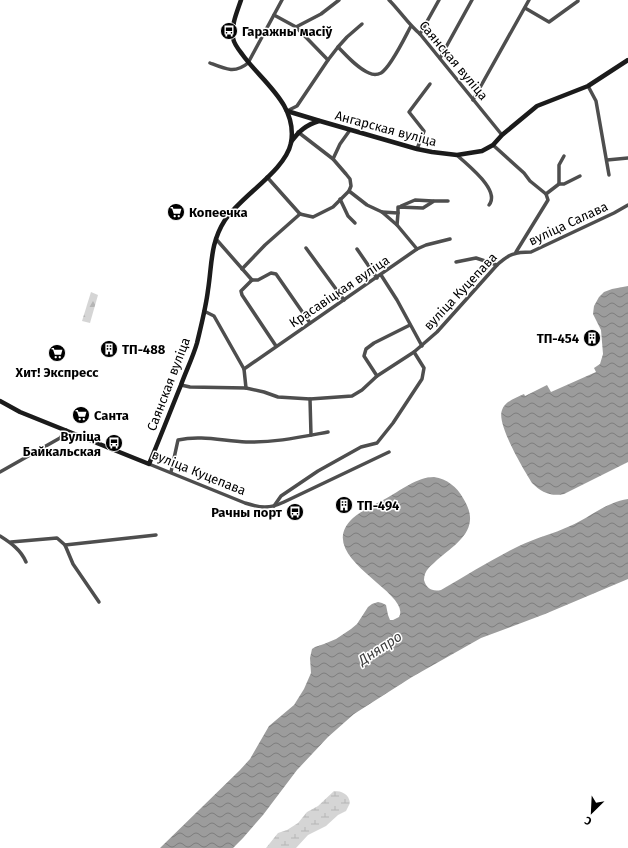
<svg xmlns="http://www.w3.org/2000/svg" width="628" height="848" font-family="'Fira Sans',sans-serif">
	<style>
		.forest { fill: url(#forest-firs) }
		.wetland { fill: url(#wetland-marsh) }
		.water { fill: url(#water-waves) }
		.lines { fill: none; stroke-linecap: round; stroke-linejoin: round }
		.street { stroke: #4e4e4e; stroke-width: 3.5 }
		.secondary { stroke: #1b1b1b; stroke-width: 4.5 }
		.labels { text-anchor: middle; stroke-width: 3; stroke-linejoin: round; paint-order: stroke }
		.poi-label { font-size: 13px; font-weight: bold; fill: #000; stroke: #fff; text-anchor: start }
		.street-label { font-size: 13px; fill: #000; stroke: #fff }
		.water-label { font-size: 14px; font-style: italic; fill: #3d3d3d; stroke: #fff }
	</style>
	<defs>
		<pattern id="forest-firs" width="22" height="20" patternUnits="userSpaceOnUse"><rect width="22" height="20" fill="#d5d5d5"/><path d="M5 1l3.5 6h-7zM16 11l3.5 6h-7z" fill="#b5b5b5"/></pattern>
		<pattern id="wetland-marsh" width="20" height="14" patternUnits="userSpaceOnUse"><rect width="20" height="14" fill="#d5d5d5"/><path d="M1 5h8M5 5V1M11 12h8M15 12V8" fill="none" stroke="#b5b5b5"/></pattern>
		<pattern id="water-waves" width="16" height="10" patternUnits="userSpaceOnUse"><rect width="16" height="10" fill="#9c9c9c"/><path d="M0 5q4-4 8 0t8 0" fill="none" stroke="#7d7d7d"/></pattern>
	</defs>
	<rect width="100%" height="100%" fill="#fff"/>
	<path class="forest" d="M91,292L98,295L90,323L82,321Z"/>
	<path class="wetland" d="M334,791C342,791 349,794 350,803L346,811L338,815L326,826L308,835L296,848H266L278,833L287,830L298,823L307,812L318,806Z"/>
	<g class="water">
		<path d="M628,286V462L564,494C551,497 541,492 532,483C524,470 496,424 502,410C505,401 516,398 524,394L525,396L547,385L551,392L596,372L594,368L600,364L603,354L601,330L593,314L594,306L599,297L604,292L612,289Z"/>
		<path d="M434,477C447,479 457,487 463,498C482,528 459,542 437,560C431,566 424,570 424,580C426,588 432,592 441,590C467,575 492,559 519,546C535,538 553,534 570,526C591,517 604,503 628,499V579L545,614L481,638L412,677L354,714L328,737L297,770L263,815L243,838L233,848H160L240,770L250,759L269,726L294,705L304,689L311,673L310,658L312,649L315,647L324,644L336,639L351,629L357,624L368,607L372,604L378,602L382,603L386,605L388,615L390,620H393L399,617C413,592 311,557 353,518C362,510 374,505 385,499C400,491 417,477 434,477Z"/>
	</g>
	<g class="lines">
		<g class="street">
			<path d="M389,0C400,11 408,24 420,34L502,135"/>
			<path d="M525,8L549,22L578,1"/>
			<path d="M274,15L296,27L328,60"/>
			<path d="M296,27L321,14L339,0"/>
			<path d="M420,34L439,0"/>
			<path d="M338,47C347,56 357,68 369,73C373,75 377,75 381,73C391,67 405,37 411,26"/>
			<path d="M440,58L472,0"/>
			<path d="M210,63C225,69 235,74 248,63L282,0"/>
			<path d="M588,86L596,101L609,175"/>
			<path d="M473,100L529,0"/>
			<path d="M287,111L297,106L328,60L338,47L347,37L362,24"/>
			<path d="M298,132L333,159L346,174L350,179L351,186L349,191L367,205L382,212L397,225L417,249"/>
			<path d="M493,145L524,173L530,181L546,194L548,200L516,252"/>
			<path d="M417,149L424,131L409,112L430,84"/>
			<path d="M457,155C467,165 501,190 489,205"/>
			<path d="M333,159L340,144L350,130"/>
			<path d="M607,160L628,158"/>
			<path d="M267,177L300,214"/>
			<path d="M559,184V165L564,156"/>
			<path d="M546,194L559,184H564L580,176"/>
			<path d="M340,199L348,216L355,223"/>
			<path d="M401,206L415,200L433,201"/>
			<path d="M382,212L398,213L397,225"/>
			<path d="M398,213V207L423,208L434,201H448"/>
			<path d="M300,214L313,217L333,207L349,191"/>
			<path d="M216,239L252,280"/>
			<path d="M306,248L344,300"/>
			<path d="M357,249L377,278"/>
			<path d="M456,262L476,258L497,265"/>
			<path d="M242,269L265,245L300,214"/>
			<path d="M381,275L397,300L422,346"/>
			<path d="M252,280H258L271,273L276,274L310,323"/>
			<path d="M252,280L241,291L242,295L276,346"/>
			<path d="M204,311L214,316L244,369L246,388"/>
			<path d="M244,369L417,249L426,245L450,239"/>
			<path d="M377,376L364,356L366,349L374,343L410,325"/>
			<path d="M181,385L190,387L246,388L264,392L278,397L310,399L352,396L362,390L377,376L414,352L437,332L497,265C509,254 515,252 531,252L614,213L628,205"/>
			<path d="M310,399L311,435"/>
			<path d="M149,464L245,503C261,508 269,509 284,502L389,452"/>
			<path d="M0,472L60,438L66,430"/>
			<path d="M171,472L178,440C201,435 223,441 246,442C273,443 301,437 328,432"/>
			<path d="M274,506L281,496L318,471L361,447L377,443L393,423L422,379L424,368L414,352"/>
			<path d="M0,536C11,543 21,550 26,562"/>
			<path d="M11,542L57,538L65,545L73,564L99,602"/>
			<path d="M65,545L156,535"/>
		</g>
		<g class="secondary">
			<path d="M287,111L320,121L417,149L432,152L457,155L482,151L493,145L502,135L537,106L588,86L628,60"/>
			<path d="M291,142C299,131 306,125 319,121"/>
			<path d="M0,401L20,412L149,464C160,438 170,412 181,385C186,371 193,357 197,343C201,326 206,307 208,290C212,265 210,243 225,220C242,195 285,171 291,143C298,104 261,81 242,54C238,49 234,44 233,38C231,25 237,12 241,0"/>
		</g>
	</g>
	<defs>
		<g id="bus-disc" transform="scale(0.9)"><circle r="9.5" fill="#000" stroke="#fff"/><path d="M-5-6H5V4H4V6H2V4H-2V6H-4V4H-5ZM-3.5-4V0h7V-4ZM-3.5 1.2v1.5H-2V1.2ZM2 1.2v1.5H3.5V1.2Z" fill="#fff"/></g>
		<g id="supermarket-disc" transform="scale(0.9)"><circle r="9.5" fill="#000" stroke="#fff"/><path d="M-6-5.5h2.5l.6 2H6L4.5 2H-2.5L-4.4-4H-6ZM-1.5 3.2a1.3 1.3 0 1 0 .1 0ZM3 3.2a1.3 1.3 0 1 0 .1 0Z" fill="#fff"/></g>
		<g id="building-disc" transform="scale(0.9)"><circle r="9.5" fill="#000" stroke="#fff"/><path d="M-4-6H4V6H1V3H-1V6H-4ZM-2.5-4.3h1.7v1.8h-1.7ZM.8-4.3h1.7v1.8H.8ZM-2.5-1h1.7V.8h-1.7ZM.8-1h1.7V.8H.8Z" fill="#fff"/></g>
	</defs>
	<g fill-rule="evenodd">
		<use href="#bus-disc" x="229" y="31"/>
		<use href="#supermarket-disc" x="176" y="212"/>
		<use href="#building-disc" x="592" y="338"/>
		<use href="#building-disc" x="109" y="349"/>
		<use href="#supermarket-disc" x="57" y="353"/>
		<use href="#supermarket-disc" x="81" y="415"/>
		<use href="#bus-disc" x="114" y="443"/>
		<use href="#building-disc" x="344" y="505"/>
		<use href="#bus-disc" x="295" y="512"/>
	</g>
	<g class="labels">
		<g class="poi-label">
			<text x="242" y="36">Гаражны масіў</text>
			<text x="189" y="217">Копеечка</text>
			<text x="579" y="343" text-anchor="end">ТП-454</text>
			<text x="122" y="354">ТП-488</text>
			<text x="57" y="377" text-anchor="middle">Хит! Экспресс</text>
			<text x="94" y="420">Санта</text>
			<text x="101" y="441" text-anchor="end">Вуліца<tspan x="101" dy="15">Байкальская</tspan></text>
			<text x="357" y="510">ТП-494</text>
			<text x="282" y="517" text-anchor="end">Рачны порт</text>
		</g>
		<g class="street-label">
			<text transform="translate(454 60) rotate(50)" y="5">Саянская вуліца</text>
			<text transform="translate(386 128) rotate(15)" y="5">Ангарская вуліца</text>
			<text transform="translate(568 223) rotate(-25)" y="5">вуліца Салава</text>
			<text transform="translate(339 291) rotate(-34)" y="5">Красавіцкая вуліца</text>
			<text transform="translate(460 291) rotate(-47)" y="5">вуліца Куцепава</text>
			<text transform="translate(168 384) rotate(-69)" y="5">Саянская вуліца</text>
			<text transform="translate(199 472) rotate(22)" y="5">вуліца Куцепава</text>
		</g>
		<g class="water-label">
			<text transform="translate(380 648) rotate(-33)" y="5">Дняпро</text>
		</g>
	</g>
	<g transform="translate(592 812) rotate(204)" stroke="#ffffff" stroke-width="3" paint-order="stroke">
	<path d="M0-3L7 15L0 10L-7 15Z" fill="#000000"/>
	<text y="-6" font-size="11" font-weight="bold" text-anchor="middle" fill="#000000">С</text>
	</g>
</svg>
